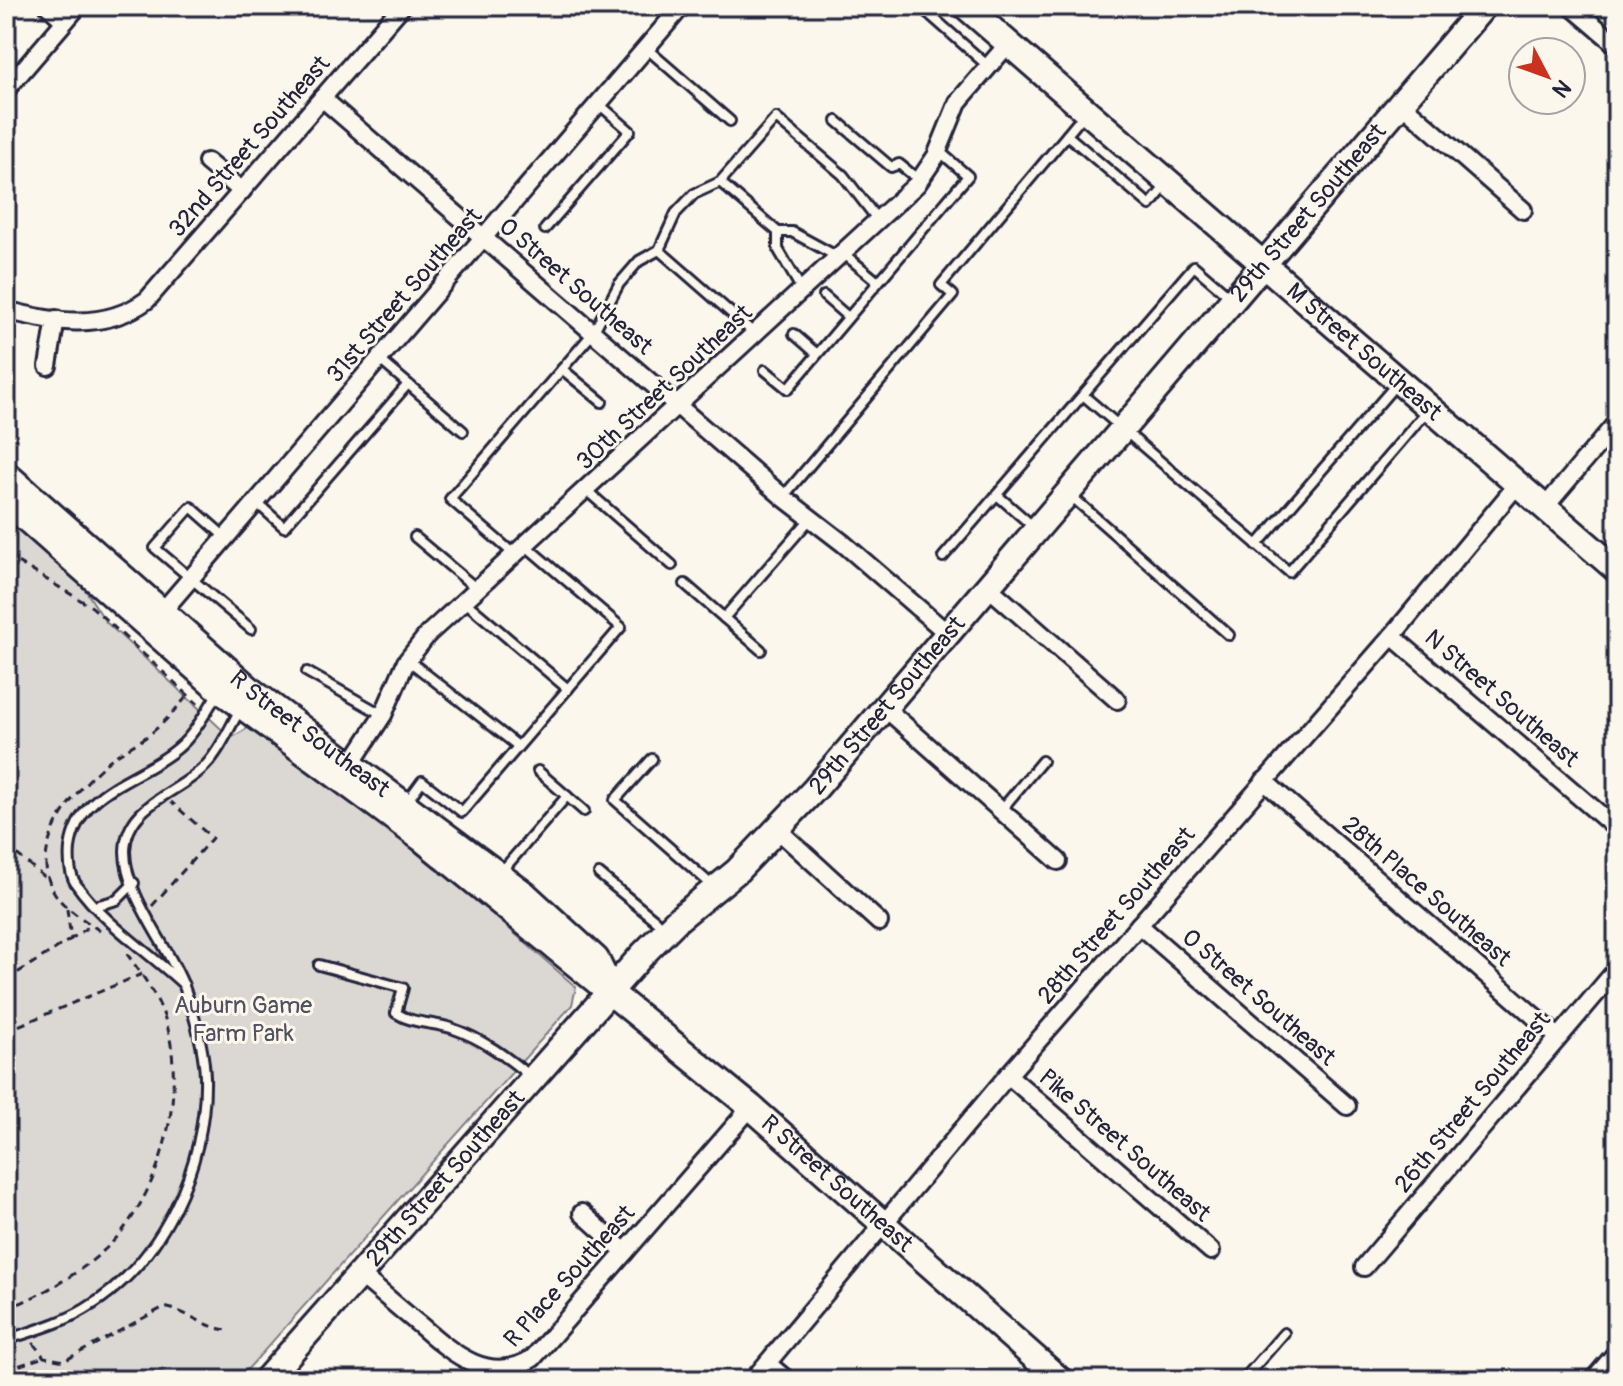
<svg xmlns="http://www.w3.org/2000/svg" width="1623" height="1386" font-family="Pangolin,sans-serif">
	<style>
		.green { fill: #dbd8d3; stroke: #7e7d87; stroke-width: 2 }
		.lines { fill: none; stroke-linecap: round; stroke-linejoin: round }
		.lane-casing { stroke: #22223b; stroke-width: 14 }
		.street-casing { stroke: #22223b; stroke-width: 22 }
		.secondary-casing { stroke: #22223b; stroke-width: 30 }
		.path { stroke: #22223b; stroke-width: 3; stroke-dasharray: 8 6; stroke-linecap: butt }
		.lane { stroke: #fbf7ec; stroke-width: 8 }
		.street { stroke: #fbf7ec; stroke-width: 16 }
		.secondary { stroke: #fbf7ec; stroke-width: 24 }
		.labels { text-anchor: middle; stroke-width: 6; stroke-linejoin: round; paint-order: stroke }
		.street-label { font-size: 24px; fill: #22223b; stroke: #fbf7ec }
		.park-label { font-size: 24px; fill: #505061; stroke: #fbf7ec }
	</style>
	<rect width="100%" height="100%" fill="#fbf7ec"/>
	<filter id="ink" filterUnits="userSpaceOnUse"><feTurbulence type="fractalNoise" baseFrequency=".0125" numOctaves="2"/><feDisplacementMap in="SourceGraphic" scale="16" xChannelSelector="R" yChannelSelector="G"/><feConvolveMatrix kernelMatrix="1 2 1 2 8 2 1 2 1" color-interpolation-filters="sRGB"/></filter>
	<g filter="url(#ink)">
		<path class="green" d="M6,517L82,585L106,622L231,738L248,728L435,864L576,987L572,1005L238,1380H179L160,1371L110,1380H6Z"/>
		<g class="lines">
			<g class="lane-casing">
				<g id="lane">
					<path d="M920,6L988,66"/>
					<path d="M646,48L730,121"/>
					<path d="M1086,112L1067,135L1150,205L1168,183"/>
					<path d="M837,121L891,167L899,164L919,180"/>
					<path d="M720,182L778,232"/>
					<path d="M545,229L630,131L599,104"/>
					<path d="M659,250L755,334"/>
					<path d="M843,253L878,282"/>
					<path d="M802,290L778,249V232H792L838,257"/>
					<path d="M824,296L848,317"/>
					<path d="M794,334L817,354"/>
					<path d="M380,360L463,431"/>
					<path d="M562,369L602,402"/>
					<path d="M765,370L788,389L968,176L938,150"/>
					<path d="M1083,395L1289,572L1427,411"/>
					<path d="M586,490L672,565"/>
					<path d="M997,495L1036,529"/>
					<path d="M1070,495L1229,635"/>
					<path d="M783,497L953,295L941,285L1067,135"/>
					<path d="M257,503L284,527L408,384"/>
					<path d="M225,537L191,507L155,548L251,629"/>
					<path d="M415,537L477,589"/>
					<path d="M1257,545L1398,382"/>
					<path d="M515,555L450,499L593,333L619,284L639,261L659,250L676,213L694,194L720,182L776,118L843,175L877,219"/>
					<path d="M943,557L1194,266L1230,297"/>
					<path d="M685,584L761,650"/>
					<path d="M464,601L568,689"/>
					<path d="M724,618L811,518"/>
					<path d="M408,660L518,746"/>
					<path d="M307,672L383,715"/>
					<path d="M652,759L615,800L714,887"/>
					<path d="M538,771L584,811"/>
					<path d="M406,803L422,781L462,812L621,627L526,546"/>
					<path d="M1001,810L1042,761"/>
					<path d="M502,871L567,796"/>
					<path d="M599,874L666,929"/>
					<path d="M95,906L117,900L134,883"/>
					<path d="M319,965L403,988L396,1013C413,1024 432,1022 451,1028C483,1039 507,1057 532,1078"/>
					<path d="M184,985C149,952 104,924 76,884C69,874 69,860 70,848C78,788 140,781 178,748C195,734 206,711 218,693"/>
					<path d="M6,1340C32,1331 60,1324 85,1309C162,1264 207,1165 205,1077C204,1048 195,1017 185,989C170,947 125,897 125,851C126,803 179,794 205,766C220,751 229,728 240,710"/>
					<path d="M1243,1380L1284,1333"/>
				</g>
			</g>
			<g class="street-casing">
				<g id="street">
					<path d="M48,6L65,21"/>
					<path d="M1571,6L1617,45"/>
					<path d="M6,90L78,6"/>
					<path d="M322,98L783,497L844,544L947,633"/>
					<path d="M1402,104L1523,210"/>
					<path d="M207,162L242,191"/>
					<path d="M6,310C53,323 105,331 147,300L402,6"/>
					<path d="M48,366L56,319"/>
					<path d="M1545,507L1617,422"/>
					<path d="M988,587L1117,700"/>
					<path d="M161,613L682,6"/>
					<path d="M1392,636L1617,829"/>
					<path d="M884,707L1058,861"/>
					<path d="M351,764L383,715L406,662L428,634L917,184L936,156L958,102L1008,44"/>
					<path d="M1264,781L1558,1037"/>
					<path d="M778,830L879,922"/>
					<path d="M1139,925L1347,1106"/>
					<path d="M1008,1075L1211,1251"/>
					<path d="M582,1213L625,1252"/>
					<path d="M1364,1267L1617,969"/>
					<path d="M359,1274C380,1291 400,1309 421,1326C453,1354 491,1386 533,1358L751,1107"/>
					<path d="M768,1364L787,1380"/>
					<path d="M753,1380L1008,1075L1392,636L1517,485"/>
					<path d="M1593,1380L1617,1352"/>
				</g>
			</g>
			<g class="secondary-casing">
				<g id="secondary">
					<path id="s1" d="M965,6L1617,570"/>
					<path id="s2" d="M6,474L253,692L526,895L596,959L611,990"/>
					<path id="s3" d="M6,501L220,690L422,839L751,1107L1060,1380"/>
					<path id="s4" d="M266,1380L644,953L677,920L737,871L815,789L1484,6"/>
				</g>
			</g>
			<g class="path">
				<path d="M6,555L92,607L198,704"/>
				<path d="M6,845L51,883"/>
				<path d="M152,906L212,838L171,802"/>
				<path d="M67,909L71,939L91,925"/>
				<path d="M100,931C85,920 64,909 54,892C26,845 77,788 110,760C124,749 142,742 156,729C168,719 179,705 190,693"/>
				<path d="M6,980L71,939"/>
				<path d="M6,1031L142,974"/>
				<path d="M6,1286L14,1304"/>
				<path d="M6,1309C46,1293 89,1269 118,1236C163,1183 184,1097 168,1029C161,1001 144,977 127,954"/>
				<path d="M33,1343L44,1357L64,1361L164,1307C187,1311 203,1327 227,1330"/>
				<path d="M6,1370L44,1357"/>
			</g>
			<use href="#lane" class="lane"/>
			<use href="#street" class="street"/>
			<use href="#secondary" class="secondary"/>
		</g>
	</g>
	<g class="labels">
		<g class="street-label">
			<text transform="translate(249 146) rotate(-49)" y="8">32nd Street Southeast</text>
			<text dy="8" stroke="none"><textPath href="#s4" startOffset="1566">29th Street Southeast</textPath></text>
			<text transform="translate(576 286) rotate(41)" y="8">O Street Southeast</text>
			<text transform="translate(404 295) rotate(-49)" y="8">31st Street Southeast</text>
			<text dy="8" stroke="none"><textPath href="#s1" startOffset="528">M Street Southeast</textPath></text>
			<text transform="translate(664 387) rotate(-43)" y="8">30th Street Southeast</text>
			<text transform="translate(1502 698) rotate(41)" y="8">N Street Southeast</text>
			<text dy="8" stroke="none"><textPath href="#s4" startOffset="918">29th Street Southeast</textPath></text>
			<text dy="8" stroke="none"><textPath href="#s2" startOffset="400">R Street Southeast</textPath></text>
			<text transform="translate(1427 891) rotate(41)" y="8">28th Place Southeast</text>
			<text transform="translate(1116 915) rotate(-49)" y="8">28th Street Southeast</text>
			<text transform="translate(1259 997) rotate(41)" y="8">O Street Southeast</text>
			<text transform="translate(1472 1102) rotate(-50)" y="8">26th Street Southeast</text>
			<text transform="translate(1125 1145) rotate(41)" y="8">Pike Street Southeast</text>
			<text dy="8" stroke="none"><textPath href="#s4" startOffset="270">29th Street Southeast</textPath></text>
			<text dy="8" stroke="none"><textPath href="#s3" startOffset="1076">R Street Southeast</textPath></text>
			<text transform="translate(569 1276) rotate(-48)" y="8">R Place Southeast</text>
		</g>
		<g class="park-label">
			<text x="243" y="1013">Auburn Game<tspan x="243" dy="28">Farm Park</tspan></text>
		</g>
	</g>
	<rect width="1623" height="1386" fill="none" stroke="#fbf7ec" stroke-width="32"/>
	<rect x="16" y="16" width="1591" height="1354" fill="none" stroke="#22223b" stroke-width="3" filter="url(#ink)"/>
	<g transform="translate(1547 76) rotate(131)"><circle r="38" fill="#fbf7ec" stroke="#a4a2a5" stroke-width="2"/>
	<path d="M0-6L14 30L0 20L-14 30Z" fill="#c8321e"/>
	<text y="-12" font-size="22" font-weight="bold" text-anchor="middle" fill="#22223b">N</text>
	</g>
</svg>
